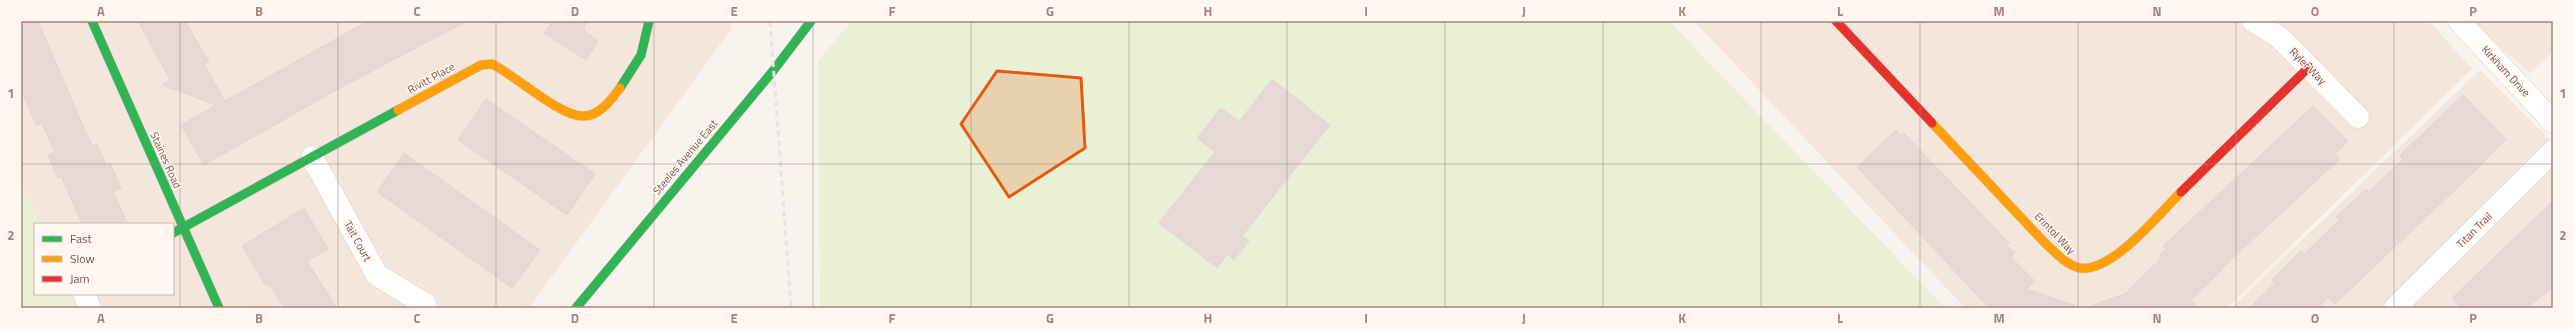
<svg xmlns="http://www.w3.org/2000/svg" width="2574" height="329" font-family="'Titillium Web',sans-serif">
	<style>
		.residential { fill: #f4e6db }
		.green { fill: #e9f0d6 }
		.building { fill: #e6d9d4; stroke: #e3d5cf }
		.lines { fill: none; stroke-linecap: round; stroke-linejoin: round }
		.street-casing { stroke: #d8ceca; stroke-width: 23 }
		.fast-casing { stroke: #dacfca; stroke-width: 10 }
		.slow-casing { stroke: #dacfca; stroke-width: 10 }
		.jam-casing { stroke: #dacfca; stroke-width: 10 }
		.street { stroke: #fefdfc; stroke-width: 22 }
		.fast { stroke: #30b455; stroke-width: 9 }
		.slow { stroke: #ff9f0a; stroke-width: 9 }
		.jam { stroke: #e5322d; stroke-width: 9 }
		.rail { stroke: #e5e3e6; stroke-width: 3; stroke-dasharray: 6 4; stroke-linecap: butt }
		.marked { fill: #e8590c; fill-opacity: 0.2; stroke: #e8590c; stroke-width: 3; stroke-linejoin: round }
		.grid { fill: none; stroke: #a4857c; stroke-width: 1; stroke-opacity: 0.55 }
		.labels { text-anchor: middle; stroke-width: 3; stroke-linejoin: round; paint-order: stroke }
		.street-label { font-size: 11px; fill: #7c5349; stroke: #fff7f0 }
		.neatline { fill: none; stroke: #a4857c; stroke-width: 1.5 }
		.grid-label { font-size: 13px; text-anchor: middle; font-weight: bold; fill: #a4857c }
	</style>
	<rect width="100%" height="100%" fill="#f9f3ed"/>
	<g class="residential">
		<path d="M21,21H731L732,28L529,308H76L69,294H173V224H39L21,185Z"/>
		<path d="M1694,21H2429L2472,69L2227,308H1965Z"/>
		<path d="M2470,21H2553V51L2530,73Z"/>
		<path d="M2480,70L2553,143V308H2231Z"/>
	</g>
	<g class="green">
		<path d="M852,21H1669L1945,308H820L818,60Z"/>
		<path d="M21,185L39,224H35V294H69L76,308H21Z"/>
	</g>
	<g class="building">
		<path d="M21,21H38L88,137L92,145L97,144L106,165L110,163L121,188L113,192L126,220L118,224H82L61,176L58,178L48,155L55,152L42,123L37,126L21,91Z"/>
		<path d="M138,21H185L209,62L204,64L225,101L368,21H467L338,89L204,165L181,125L216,105L162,85L170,80Z"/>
		<path d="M553,21H587L583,30L598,41L586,60L544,33Z"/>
		<path d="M1272,79L1330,125L1242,236L1249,241L1234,260L1228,254L1217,268L1159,223L1215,152L1197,138L1221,108L1239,122Z"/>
		<path d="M2463,95L2506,139L2477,169L2335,304L2328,298L2318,308H2249L2275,283L2272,280L2301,251L2304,254L2339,220L2336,217L2366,189L2369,192L2403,159L2400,155Z"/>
		<path d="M486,99L595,174L567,215L458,140Z"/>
		<path d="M2313,106L2348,141L2335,154L2340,159L2222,268L2223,269L2191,300L2199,308H2093L2092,305L2125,294L2161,258L2159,256L2166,249L2163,246Z"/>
		<path d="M1896,130L1901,136L1904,133L2009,243L2007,245L2015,253L2011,257L2035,281L2027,289L2074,305V308H1989L1857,167Z"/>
		<path d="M404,153L540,250L512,288L377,192Z"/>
		<path d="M2553,201V287L2527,308H2461L2452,298Z"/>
		<path d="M304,208L328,249L307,261L337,308H285L269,284L266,286L242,246Z"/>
	</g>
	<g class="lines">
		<g class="street-casing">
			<g id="street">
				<path d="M2253,21L2279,37L2358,117"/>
				<path d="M2459,21L2553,122"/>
				<path d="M312,157L377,275L425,304"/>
				<path d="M84,294L90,308"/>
				<path d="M2395,308L2553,151"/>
			</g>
		</g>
		<g class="fast-casing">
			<g id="fast">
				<path d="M92,21L219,308"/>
				<path d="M620,88L641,55L649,21"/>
				<path d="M173,233L398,110"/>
				<path d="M576,308L773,71L811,21"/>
			</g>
		</g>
		<g class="slow-casing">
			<g id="slow">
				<path d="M398,110L481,65L492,64C516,76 558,115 582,116C599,117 611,100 620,88"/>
				<path d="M1932,123L2045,243C2055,252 2066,265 2080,268C2112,273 2160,213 2181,192"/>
			</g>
		</g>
		<g class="jam-casing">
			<g id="jam">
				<path d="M1836,21L1932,123"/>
				<path d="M2181,192L2309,67"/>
			</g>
		</g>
		<use href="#street" class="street"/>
		<use href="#fast" class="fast"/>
		<use href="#slow" class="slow"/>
		<use href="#jam" class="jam"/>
		<path class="rail" d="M770,21L791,308"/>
	</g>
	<path class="marked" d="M997,71L1081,78L1085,148L1009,197L961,124Z"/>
	<path class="grid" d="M180,21V308M338,21V308M496,21V308M654,21V308M813,21V308M971,21V308M1129,21V308M1287,21V308M1445,21V308M1603,21V308M1761,21V308M1920,21V308M2078,21V308M2236,21V308M2394,21V308M21,164H2553"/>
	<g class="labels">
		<g class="street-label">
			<text transform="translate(2308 66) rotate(45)" y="4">Ryler Way</text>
			<text transform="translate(2506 71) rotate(47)" y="4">Kirkham Drive</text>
			<text transform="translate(431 78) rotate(-29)" y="4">Rivitt Place</text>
			<text transform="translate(685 157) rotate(-50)" y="4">Steeles Avenue East</text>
			<text transform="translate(166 160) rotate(66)" y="4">Staines Road</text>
			<text transform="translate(2474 230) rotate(-45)" y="4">Titan Trail</text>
			<text transform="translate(2055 233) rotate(46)" y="4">Erintol Way</text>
			<text transform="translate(358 241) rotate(61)" y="4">Tait Court</text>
		</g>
	</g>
	<rect width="2574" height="329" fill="none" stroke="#fff7f0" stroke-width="44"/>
	<rect x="34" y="223" width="140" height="72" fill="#fff7f0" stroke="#cbb5ad"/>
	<rect x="42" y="236" width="20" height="6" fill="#30b455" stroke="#cbb5ad"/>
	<text x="70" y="243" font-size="12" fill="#7c5349">Fast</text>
	<rect x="42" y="256" width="20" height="6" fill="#ff9f0a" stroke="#cbb5ad"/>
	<text x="70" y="263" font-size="12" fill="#7c5349">Slow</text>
	<rect x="42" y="276" width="20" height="6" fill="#e5322d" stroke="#cbb5ad"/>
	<text x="70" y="283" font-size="12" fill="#7c5349">Jam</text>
	<rect x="22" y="22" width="2530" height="285" class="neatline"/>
	<g class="grid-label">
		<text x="101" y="16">A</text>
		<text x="259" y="16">B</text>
		<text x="417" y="16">C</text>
		<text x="575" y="16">D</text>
		<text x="734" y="16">E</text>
		<text x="892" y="16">F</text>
		<text x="1050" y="16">G</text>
		<text x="1208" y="16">H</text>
		<text x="1366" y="16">I</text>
		<text x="1524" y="16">J</text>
		<text x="1682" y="16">K</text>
		<text x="1840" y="16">L</text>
		<text x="1999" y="16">M</text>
		<text x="2157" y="16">N</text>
		<text x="2315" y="16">O</text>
		<text x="2473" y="16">P</text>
		<text x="11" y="98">1</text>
		<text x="2563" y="98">1</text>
		<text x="11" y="240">2</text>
		<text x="2563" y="240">2</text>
		<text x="101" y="323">A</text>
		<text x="259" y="323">B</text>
		<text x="417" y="323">C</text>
		<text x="575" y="323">D</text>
		<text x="734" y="323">E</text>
		<text x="892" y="323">F</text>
		<text x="1050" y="323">G</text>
		<text x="1208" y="323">H</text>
		<text x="1366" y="323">I</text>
		<text x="1524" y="323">J</text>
		<text x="1682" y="323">K</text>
		<text x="1840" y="323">L</text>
		<text x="1999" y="323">M</text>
		<text x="2157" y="323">N</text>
		<text x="2315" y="323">O</text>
		<text x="2473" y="323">P</text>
	</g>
</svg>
